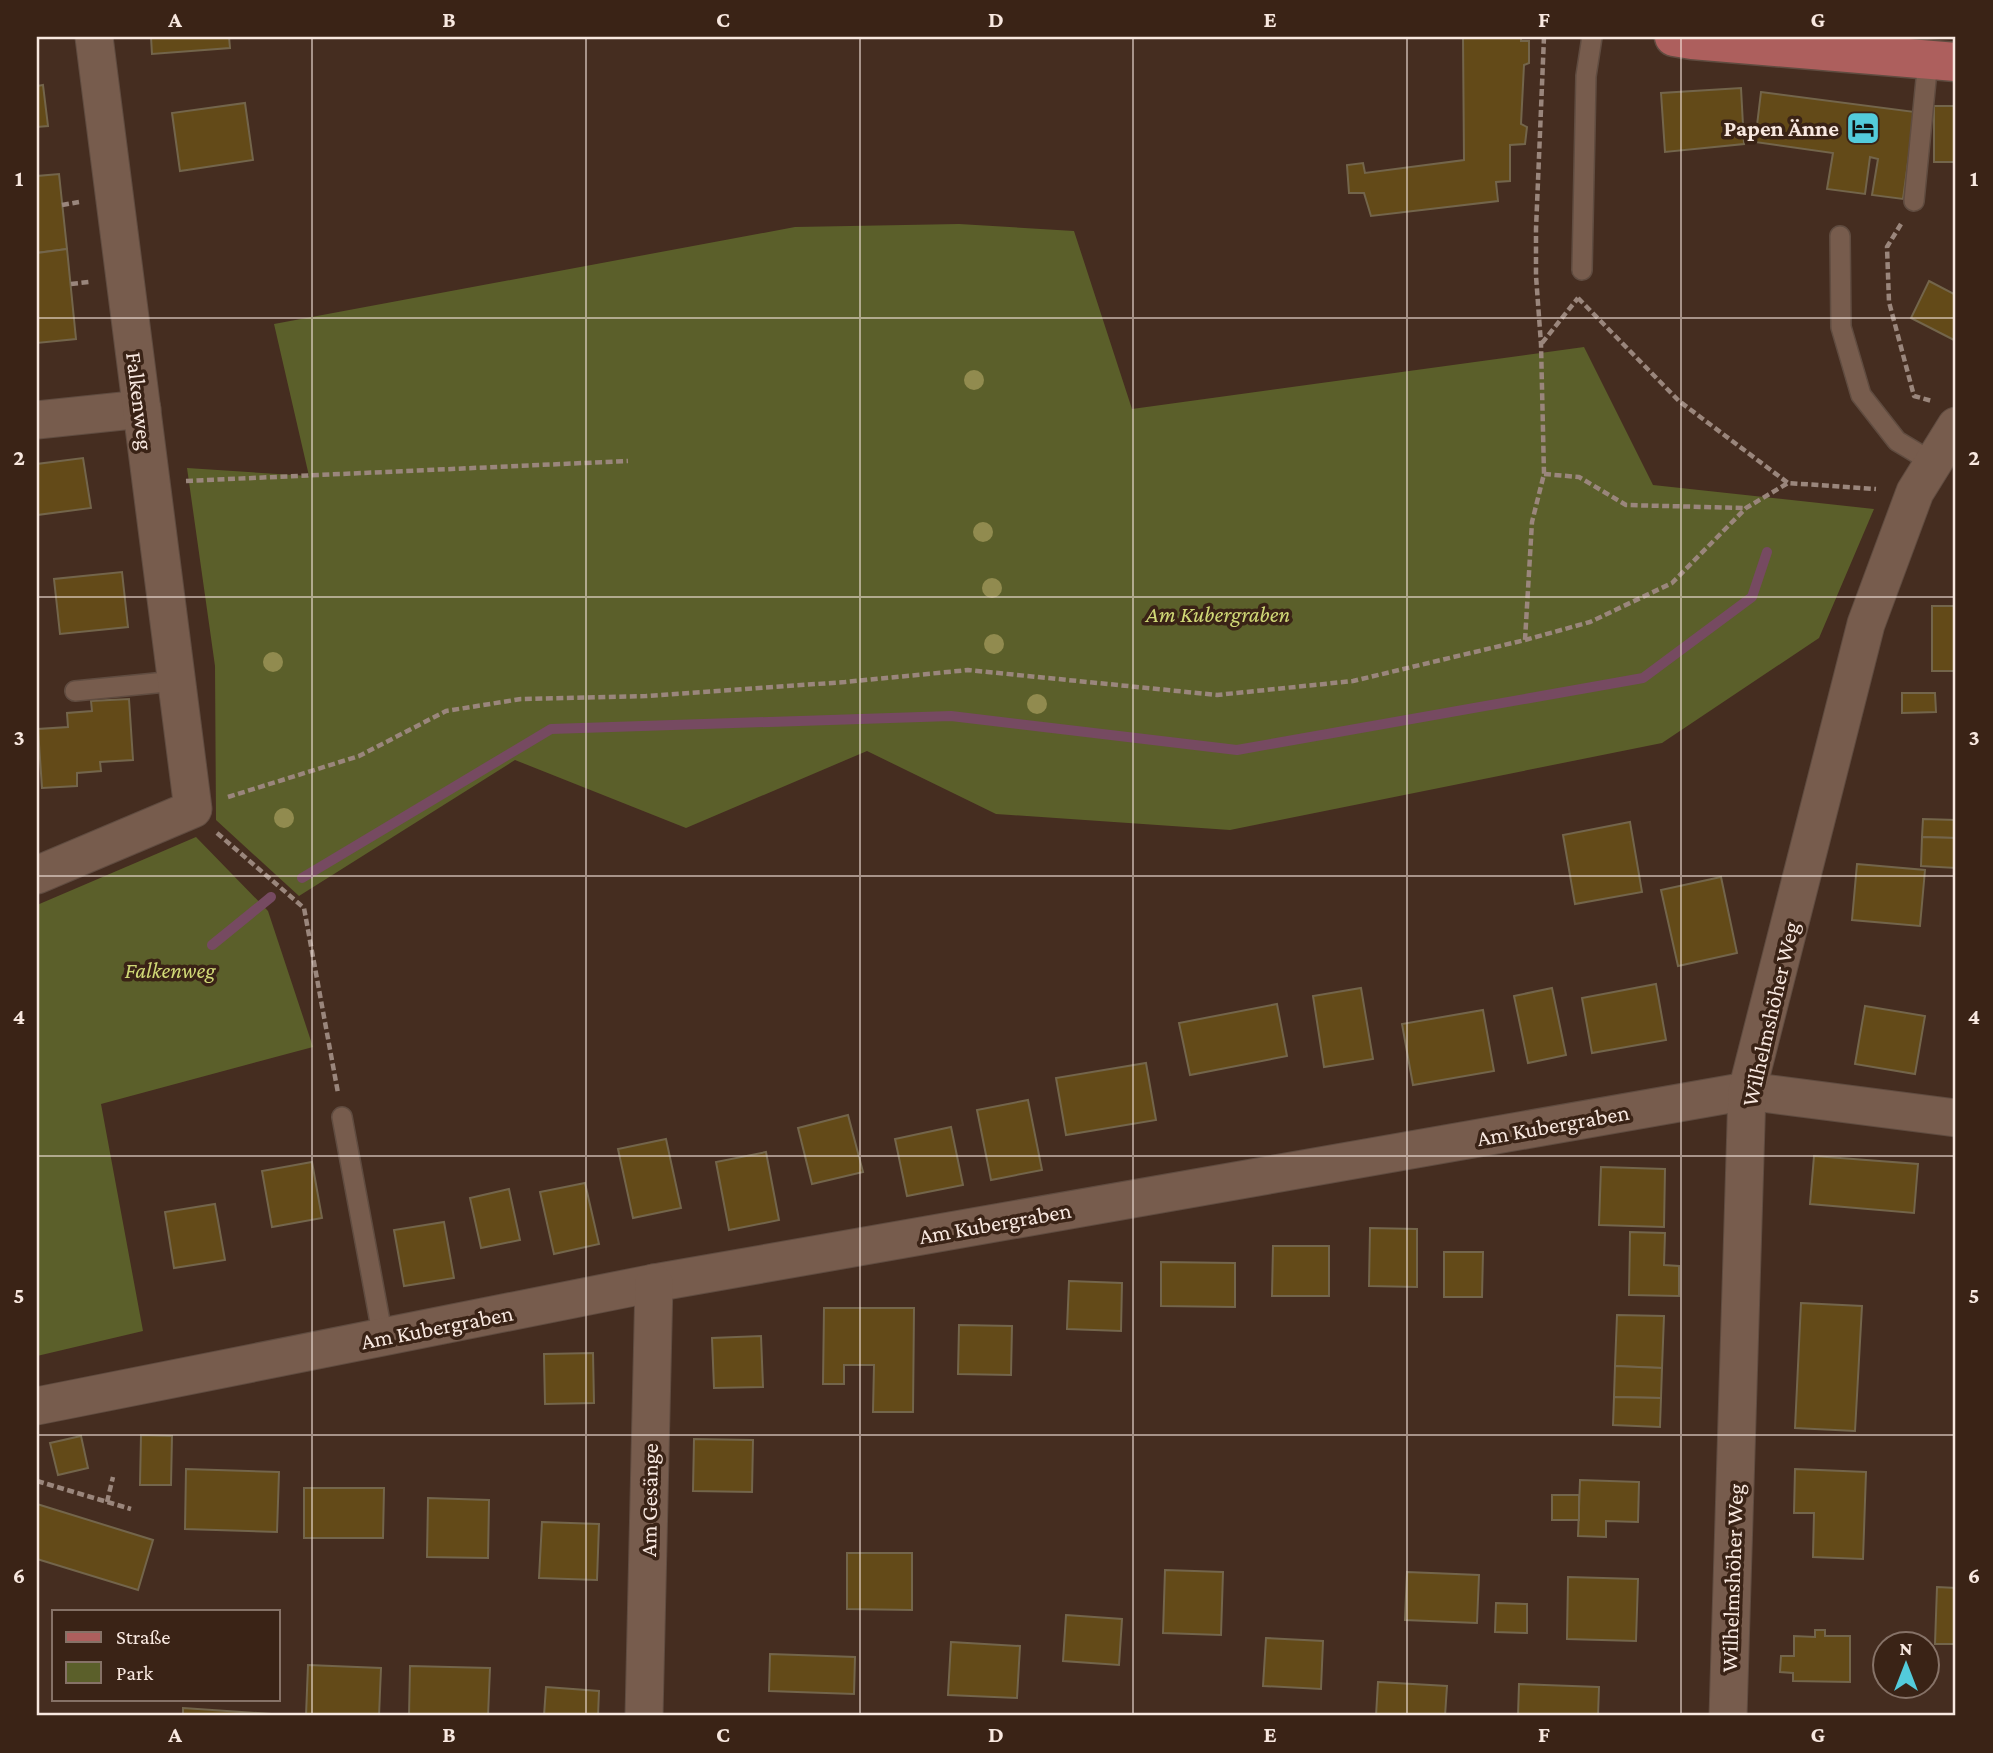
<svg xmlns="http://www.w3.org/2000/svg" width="1993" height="1753" font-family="'Crimson Pro',serif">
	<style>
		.green { fill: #5b5f2a }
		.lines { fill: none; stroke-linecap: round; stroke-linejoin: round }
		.stream { stroke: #764a61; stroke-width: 10 }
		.building { fill: #634a18; stroke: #73654b; stroke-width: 2 }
		.service-casing { stroke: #604c40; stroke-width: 22 }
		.minor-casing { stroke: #604c40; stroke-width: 39 }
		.primary-casing { stroke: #604c40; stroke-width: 41 }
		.path { stroke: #9a867c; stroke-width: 4.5; stroke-dasharray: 7 3.5; stroke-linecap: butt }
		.service { stroke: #775c4d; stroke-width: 19 }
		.minor { stroke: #775c4d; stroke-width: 37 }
		.primary { stroke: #ad5f5d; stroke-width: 38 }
		.tree { fill: #918b4f }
		.grid { fill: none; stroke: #f8e8e0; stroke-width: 2; stroke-opacity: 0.55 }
		.labels { text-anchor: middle; stroke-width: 7; stroke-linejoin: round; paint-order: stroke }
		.poi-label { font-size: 23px; font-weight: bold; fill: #f8e8e0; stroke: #3a2316; text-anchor: end }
		.street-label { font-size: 23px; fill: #f8e8e0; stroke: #3a2316 }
		.park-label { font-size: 23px; font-style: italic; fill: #d0d876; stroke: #3a2316 }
		.neatline { fill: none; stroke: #f8e8e0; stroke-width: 2.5 }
		.grid-label { font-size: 23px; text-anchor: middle; font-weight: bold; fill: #f8e8e0 }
	</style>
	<rect width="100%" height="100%" fill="#452d20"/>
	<g class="green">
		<path d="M959,224L1074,231L1132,409L1584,347L1653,485L1874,509L1819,638L1662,743L1230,830L996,814L867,751L686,828L515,760L299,896L216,820L215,666L187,468L309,476L274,324L795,227Z"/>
		<path d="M196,837L268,911L313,1047L101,1104L143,1331L37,1356V905Z"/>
	</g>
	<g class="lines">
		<g class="stream">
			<path d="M302,878L551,729L951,716L1237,750L1643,678L1752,597L1767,552"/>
			<path d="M212,945L271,897"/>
		</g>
	</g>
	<g class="building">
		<path d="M151,37H229L230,48L152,54Z"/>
		<path d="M1463,37H1521V41H1529V63L1524,65L1521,124L1527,127L1525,144L1510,145V181L1496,182L1498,201L1371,216L1364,193H1349L1347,165L1363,163L1365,173L1464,160Z"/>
		<path d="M43,85L48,126L37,127V86Z"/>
		<path d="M1741,88L1744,144L1665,152L1661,93Z"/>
		<path d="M1761,92L1915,112L1903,199L1872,195L1878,159L1870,157L1865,194L1827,189L1833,153L1755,142Z"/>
		<path d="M245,103L253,160L180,171L172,113Z"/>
		<rect x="1934" y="106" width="22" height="56"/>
		<path d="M59,174L67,249L37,253V176Z"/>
		<path d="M67,249L76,339L37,343V253Z"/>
		<path d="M1929,281L1956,295V341L1911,318Z"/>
		<path d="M83,458L91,508L37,515V464Z"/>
		<path d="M122,572L128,627L60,634L54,579Z"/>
		<rect x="1932" y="606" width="24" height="65"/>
		<path d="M1902,693H1935L1936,712L1902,713Z"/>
		<path d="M129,699L133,760L100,762L101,771L77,773V786L42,788L38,729L68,727L67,713L92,711L91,701Z"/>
		<path d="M1923,819L1956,820L1955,838L1922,837Z"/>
		<path d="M1630,822L1642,892L1575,904L1563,835Z"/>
		<path d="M1922,837L1956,838V868L1921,866Z"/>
		<path d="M1857,864L1925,870L1920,926L1852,920Z"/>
		<path d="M1721,877L1737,953L1678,966L1661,890Z"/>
		<path d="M1656,984L1666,1040L1592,1053L1582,998Z"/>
		<path d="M1361,988L1373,1059L1324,1067L1313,996Z"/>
		<path d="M1552,988L1566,1055L1528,1063L1514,996Z"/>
		<path d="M1277,1004L1287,1056L1190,1075L1179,1023Z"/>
		<path d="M1865,1006L1925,1016L1915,1074L1855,1064Z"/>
		<path d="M1483,1010L1494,1071L1413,1085L1402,1024Z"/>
		<path d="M1146,1063L1156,1120L1066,1135L1056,1078Z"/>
		<path d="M1028,1100L1042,1170L991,1180L977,1110Z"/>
		<path d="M848,1115L863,1172L812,1184L798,1128Z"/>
		<path d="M951,1127L963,1185L907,1196L895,1139Z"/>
		<path d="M666,1139L681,1208L633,1218L618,1149Z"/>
		<path d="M766,1152L779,1220L729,1230L716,1162Z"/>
		<path d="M1814,1156L1918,1164L1914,1213L1810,1204Z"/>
		<path d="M312,1162L322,1218L272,1227L262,1171Z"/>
		<path d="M1601,1167L1665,1169L1664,1227L1599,1225Z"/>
		<path d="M585,1183L599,1244L554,1254L540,1192Z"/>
		<path d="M509,1189L520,1240L481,1248L470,1198Z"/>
		<path d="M215,1204L225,1260L174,1268L165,1212Z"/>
		<path d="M444,1222L454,1278L404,1286L394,1230Z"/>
		<path d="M1370,1228L1417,1229V1287L1369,1286Z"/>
		<path d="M1630,1232L1665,1233L1664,1265L1679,1266V1296L1629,1295Z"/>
		<path d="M1273,1246H1329V1296H1272Z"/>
		<path d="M1444,1252H1483L1482,1297H1444Z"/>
		<path d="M1161,1262L1235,1263V1307L1161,1306Z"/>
		<path d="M1069,1281L1122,1283L1121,1331L1067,1329Z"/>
		<path d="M1801,1303L1862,1306L1855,1431L1795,1428Z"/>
		<path d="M824,1308H914L913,1412H873L874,1365H844V1384H823Z"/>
		<path d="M1617,1315L1664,1316L1662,1368L1615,1366Z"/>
		<path d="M959,1325L1012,1326L1011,1375L958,1374Z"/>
		<path d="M761,1336L763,1387L714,1388L712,1338Z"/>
		<path d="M593,1353L594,1403L545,1404L544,1354Z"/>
		<path d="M1615,1366L1662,1368L1661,1398L1614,1397Z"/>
		<path d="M1614,1397L1661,1398L1660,1427L1613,1425Z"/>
		<path d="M141,1435L172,1436L171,1485H140Z"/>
		<path d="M81,1436L88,1468L58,1475L50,1443Z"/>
		<path d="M694,1439L753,1440L752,1492L693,1491Z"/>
		<path d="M186,1469L279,1472L277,1532L185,1529Z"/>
		<path d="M1795,1469L1866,1472L1863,1559L1813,1557L1814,1513H1794Z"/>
		<path d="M1580,1480L1639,1482L1638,1522L1606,1521V1537L1578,1536Z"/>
		<path d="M304,1488H384L383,1538H304Z"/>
		<rect x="1552" y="1495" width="27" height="25"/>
		<path d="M428,1498L489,1500L488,1558L427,1557Z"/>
		<path d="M37,1504L153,1540L138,1590L37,1559Z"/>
		<path d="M542,1522L599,1524L597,1580L539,1578Z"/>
		<path d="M847,1553H912V1610L847,1609Z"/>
		<path d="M1165,1570L1223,1572L1221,1635L1163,1633Z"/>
		<path d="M1407,1572L1479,1575L1477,1623L1405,1620Z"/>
		<path d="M1568,1577L1638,1579L1636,1641L1567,1639Z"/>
		<path d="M1937,1587L1956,1588V1644H1935Z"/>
		<path d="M1496,1603L1527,1604V1633L1495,1632Z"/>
		<path d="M1066,1615L1122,1619L1119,1665L1063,1661Z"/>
		<path d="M1815,1630H1825V1636H1850V1682L1793,1681V1673L1780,1672L1781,1656H1794V1636L1815,1637Z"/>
		<path d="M1266,1638L1323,1641L1321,1689L1263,1686Z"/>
		<path d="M951,1642L1020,1646L1017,1698L948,1695Z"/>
		<path d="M770,1654L855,1657L854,1694L769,1691Z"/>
		<path d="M308,1665L381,1668L379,1716H306Z"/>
		<path d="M410,1666L490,1668L488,1716H409Z"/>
		<path d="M1378,1682L1447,1686L1445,1716H1376Z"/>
		<path d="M1519,1684L1599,1687L1598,1716H1518Z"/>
		<path d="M546,1687L599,1691L598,1716H544Z"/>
		<path d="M183,1708L271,1714V1716H183Z"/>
	</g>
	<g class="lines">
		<g class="service-casing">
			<g id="service">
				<path d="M1914,201L1928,60"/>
				<path d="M1840,236L1841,327L1861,395L1897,441L1932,462"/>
				<path d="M1582,270L1586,76L1592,37"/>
				<path d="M75,691L176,681"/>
				<path d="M342,1117L383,1338"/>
			</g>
		</g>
		<g class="minor-casing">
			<g id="minor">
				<path d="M37,420L142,409"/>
				<path d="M37,875L193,809L94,37"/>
				<path d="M37,1406L654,1283L1747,1091L1956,1118"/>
				<path d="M644,1716L654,1283"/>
				<path d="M1728,1716L1747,1091L1866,624L1915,492L1956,426"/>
			</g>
		</g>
		<g class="primary-casing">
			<path id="primary" d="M1674,37L1692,40L1956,62"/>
		</g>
		<g class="path">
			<path d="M62,205L79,202"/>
			<path d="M1901,224L1887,247L1889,302L1914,396L1932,401"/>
			<path d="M71,284L89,282"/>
			<path d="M1578,298L1679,401L1788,483"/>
			<path d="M1542,343L1578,298"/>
			<path d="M1544,474L1579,477L1626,505L1745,508"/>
			<path d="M186,481L628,461"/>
			<path d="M1525,640L1532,522L1544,474L1541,344L1536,276V229L1544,37"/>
			<path d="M228,797L359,756L446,711L521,699L646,696L845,682L968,670L1217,695L1353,681L1525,640L1590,622L1672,583L1746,508L1788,483L1876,489"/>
			<path d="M217,833L304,908L338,1093"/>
			<path d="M37,1481L131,1509"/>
			<path d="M107,1502L113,1477"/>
		</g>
		<use href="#service" class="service"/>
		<use href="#minor" class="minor"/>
		<use href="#primary" class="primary"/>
	</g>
	<g class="tree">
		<circle cx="974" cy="380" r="10"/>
		<circle cx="983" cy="532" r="10"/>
		<circle cx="992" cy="588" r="10"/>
		<circle cx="994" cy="644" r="10"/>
		<circle cx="273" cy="662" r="10"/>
		<circle cx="1037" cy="704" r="10"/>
		<circle cx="284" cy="818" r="10"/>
	</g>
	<path class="grid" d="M312,37V1716M586,37V1716M860,37V1716M1133,37V1716M1407,37V1716M1681,37V1716M37,318H1956M37,597H1956M37,876H1956M37,1156H1956M37,1435H1956"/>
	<defs>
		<g id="hotel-square" transform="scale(1.75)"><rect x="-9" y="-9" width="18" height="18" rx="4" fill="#53cbdb" stroke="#3a2316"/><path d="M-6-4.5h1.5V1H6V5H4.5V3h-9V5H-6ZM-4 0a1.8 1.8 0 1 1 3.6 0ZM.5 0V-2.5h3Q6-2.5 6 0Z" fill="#111"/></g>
	</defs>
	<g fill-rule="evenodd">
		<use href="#hotel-square" x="1863" y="128"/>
	</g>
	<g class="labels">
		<g class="poi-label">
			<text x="1839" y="136">Papen Änne</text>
		</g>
		<g class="street-label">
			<text transform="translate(140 401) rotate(83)" y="8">Falkenweg</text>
			<text transform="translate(1770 1014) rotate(-77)" y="8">Wilhelmshöher Weg</text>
			<text transform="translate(1553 1125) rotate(-10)" y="8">Am Kubergraben</text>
			<text transform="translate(995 1223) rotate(-10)" y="8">Am Kubergraben</text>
			<text transform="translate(437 1327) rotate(-11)" y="8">Am Kubergraben</text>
			<text transform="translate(649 1500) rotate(-89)" y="8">Am Gesänge</text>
			<text transform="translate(1732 1578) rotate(-88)" y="8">Wilhelmshöher Weg</text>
		</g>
		<g class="park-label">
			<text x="1218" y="622">Am Kubergraben</text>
			<text x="170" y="978">Falkenweg</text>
		</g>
	</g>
	<rect width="1993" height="1753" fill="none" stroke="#3a2316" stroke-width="77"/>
	<rect x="52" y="1610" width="228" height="91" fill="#3a2316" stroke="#867267" stroke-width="2"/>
	<rect x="66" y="1632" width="35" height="10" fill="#ad5f5d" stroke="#867267" stroke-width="2"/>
	<text x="116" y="1644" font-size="21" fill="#f8e8e0">Straße</text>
	<rect x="66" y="1662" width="35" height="21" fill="#5b5f2a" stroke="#867267" stroke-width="2"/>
	<text x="116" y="1680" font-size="21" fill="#f8e8e0">Park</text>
	<g transform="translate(1906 1665)"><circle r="33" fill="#3a2316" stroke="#867267" stroke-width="2"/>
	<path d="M0-5L12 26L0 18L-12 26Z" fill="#53cbdb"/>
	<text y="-10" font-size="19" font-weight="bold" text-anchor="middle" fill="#f8e8e0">N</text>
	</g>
	<rect x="38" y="38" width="1916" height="1676" class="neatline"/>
	<g class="grid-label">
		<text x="175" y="27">A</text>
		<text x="449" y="27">B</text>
		<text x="723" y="27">C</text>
		<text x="996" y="27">D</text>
		<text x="1270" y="27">E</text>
		<text x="1544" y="27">F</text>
		<text x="1818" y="27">G</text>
		<text x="19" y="186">1</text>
		<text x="1974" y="186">1</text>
		<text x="19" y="465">2</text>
		<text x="1974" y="465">2</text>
		<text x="19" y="745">3</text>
		<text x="1974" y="745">3</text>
		<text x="19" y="1024">4</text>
		<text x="1974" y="1024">4</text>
		<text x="19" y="1303">5</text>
		<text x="1974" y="1303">5</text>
		<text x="19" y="1583">6</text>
		<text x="1974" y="1583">6</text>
		<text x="175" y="1742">A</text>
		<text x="449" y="1742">B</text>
		<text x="723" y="1742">C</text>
		<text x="996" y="1742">D</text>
		<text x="1270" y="1742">E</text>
		<text x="1544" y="1742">F</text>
		<text x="1818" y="1742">G</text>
	</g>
</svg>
